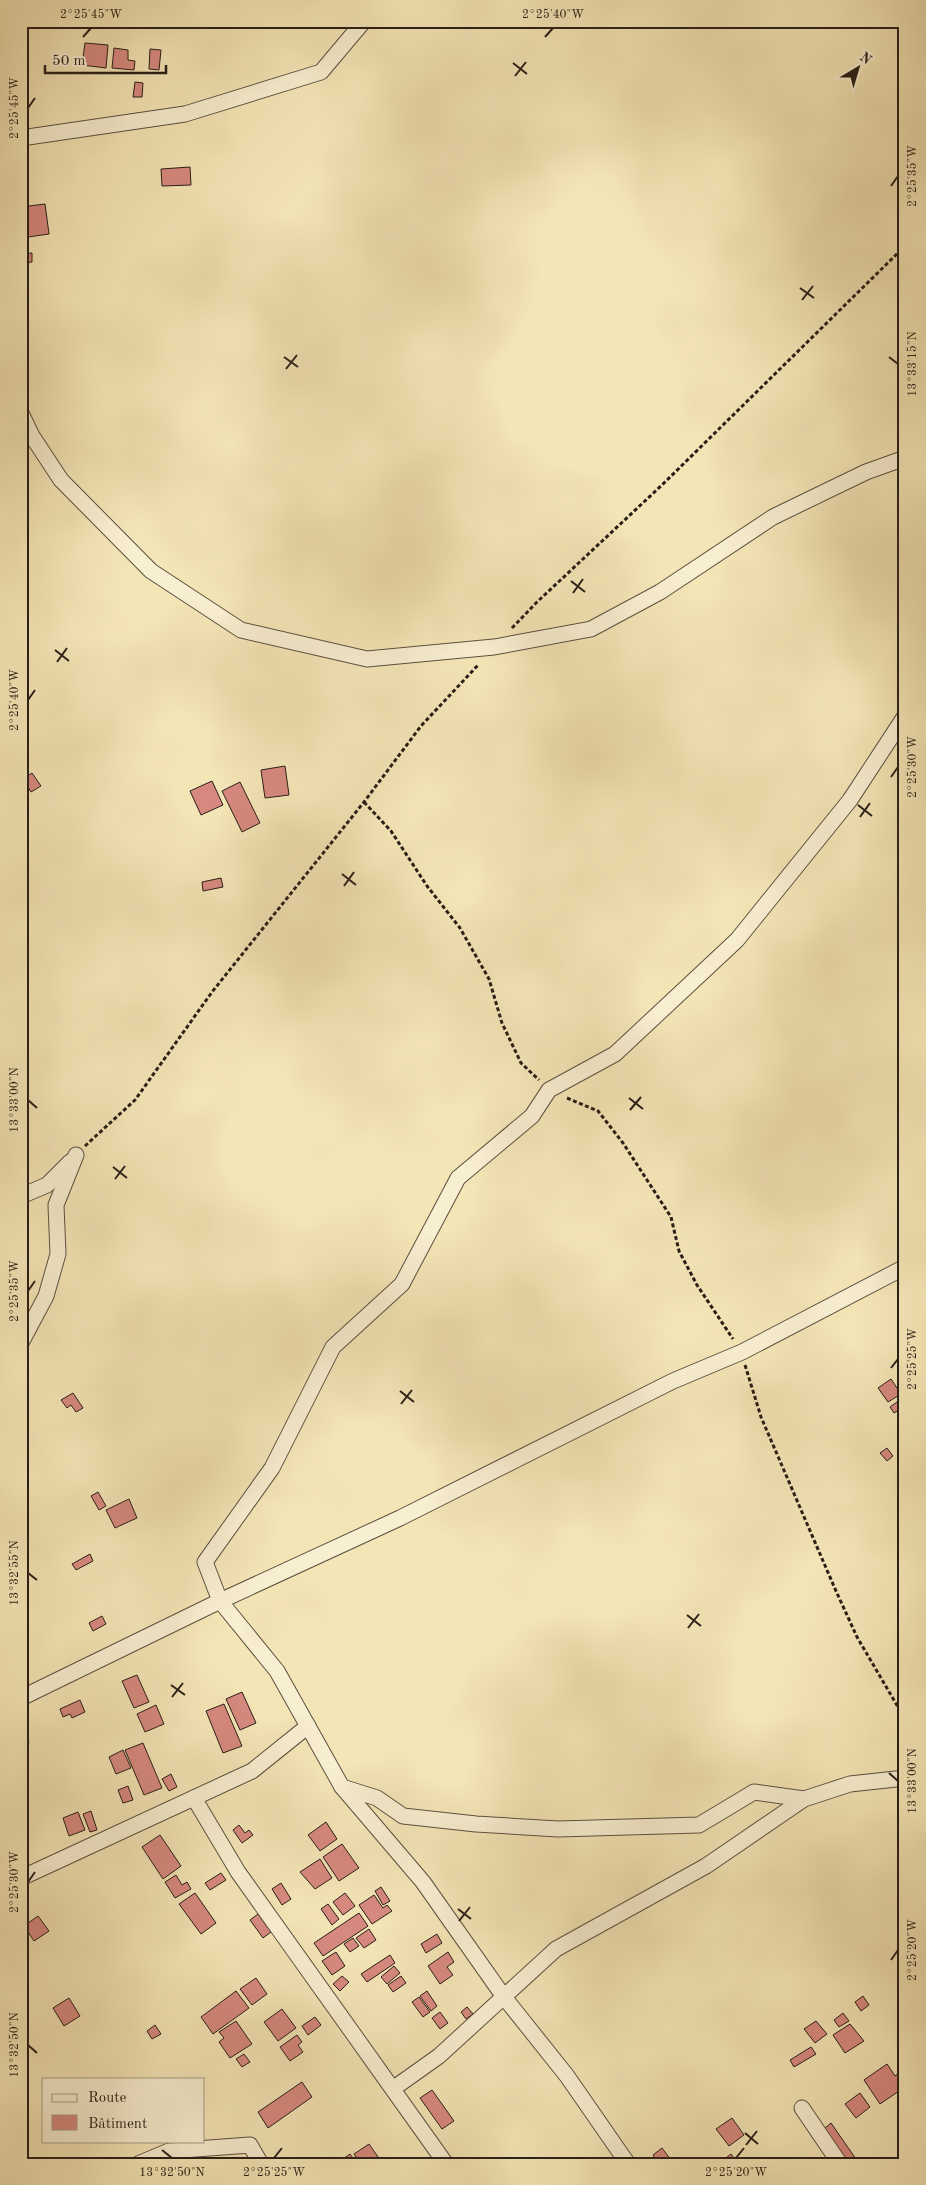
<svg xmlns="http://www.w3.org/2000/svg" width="926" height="2185" font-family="'Old Standard TT',serif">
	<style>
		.building { fill: #d7897f; stroke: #281e17 }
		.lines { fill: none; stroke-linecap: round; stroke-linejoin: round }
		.street-casing { stroke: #5b503f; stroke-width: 17 }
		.path { stroke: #281e17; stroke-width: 3; stroke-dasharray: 4 2.5; stroke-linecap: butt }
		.street { stroke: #f8eed0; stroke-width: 15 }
		.ticks { fill: none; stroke: #281e17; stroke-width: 2 }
		.neatline { fill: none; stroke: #281e17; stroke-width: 2 }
		.ticks-label { font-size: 12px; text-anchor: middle; fill: #281e17 }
	</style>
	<rect width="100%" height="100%" fill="#f4e5b6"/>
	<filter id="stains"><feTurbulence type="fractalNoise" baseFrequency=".004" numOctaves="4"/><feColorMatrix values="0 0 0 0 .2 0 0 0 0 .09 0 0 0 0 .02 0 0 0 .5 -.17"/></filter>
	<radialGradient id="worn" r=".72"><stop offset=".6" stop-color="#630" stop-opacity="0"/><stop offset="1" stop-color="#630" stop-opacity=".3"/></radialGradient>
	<g class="building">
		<path d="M85,43L108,45L106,68L82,65Z"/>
		<path d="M114,48L128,50V60L135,61L134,70L112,68Z"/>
		<path d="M150,49L161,50L159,70L149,69Z"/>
		<path d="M135,82L143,83L142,97H133Z"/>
		<path d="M190,167L191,185L162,186L161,169Z"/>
		<path d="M45,204L49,234L21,238V207Z"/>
		<path d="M32,253V262L21,263V254Z"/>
		<path d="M285,766L289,795L265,798L261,770Z"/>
		<path d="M32,773L41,786L31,792L23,779Z"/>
		<path d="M212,781L223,805L201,815L190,791Z"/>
		<path d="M240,782L260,823L242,832L222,791Z"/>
		<path d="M221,878L223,887L203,891L202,882Z"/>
		<path d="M891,1379L901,1394L888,1402L878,1388Z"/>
		<path d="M73,1393L83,1408L76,1412L71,1405L67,1408L61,1400Z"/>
		<path d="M897,1402L901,1409L894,1413L890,1407Z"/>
		<path d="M887,1448L893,1456L887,1461L880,1453Z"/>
		<path d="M98,1492L106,1506L99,1510L91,1496Z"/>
		<path d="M129,1499L137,1518L115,1528L106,1510Z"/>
		<path d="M90,1554L93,1561L76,1570L72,1564Z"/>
		<path d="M102,1616L106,1624L93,1631L89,1623Z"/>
		<path d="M137,1675L149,1702L134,1708L122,1681Z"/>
		<path d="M242,1692L256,1723L240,1730L226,1699Z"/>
		<path d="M80,1700L85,1712L72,1718L70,1714L63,1717L60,1709Z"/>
		<path d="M224,1704L242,1746L223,1753L206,1711Z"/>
		<path d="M156,1705L164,1724L145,1732L137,1714Z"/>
		<path d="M26,1735L29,1743L25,1744L28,1753L21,1756V1736Z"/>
		<path d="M143,1743L162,1788L144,1795L125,1750Z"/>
		<path d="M123,1750L131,1768L116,1774L109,1757Z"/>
		<path d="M171,1774L177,1787L169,1791L162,1779Z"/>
		<path d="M128,1786L133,1800L123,1803L118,1790Z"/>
		<path d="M91,1811L97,1830L90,1832L83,1814Z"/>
		<path d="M78,1812L85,1830L69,1836L63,1818Z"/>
		<path d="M326,1822L337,1839L320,1851L308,1835Z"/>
		<path d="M239,1825L245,1833L249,1830L253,1835L242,1843L233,1830Z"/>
		<path d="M160,1835L181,1866L163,1879L142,1847Z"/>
		<path d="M342,1844L359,1868L339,1881L323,1857Z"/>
		<path d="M320,1859L332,1878L315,1889L300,1872Z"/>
		<path d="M221,1873L226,1880L210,1890L205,1883Z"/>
		<path d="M176,1875L182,1885L187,1882L191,1889L175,1898L165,1882Z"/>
		<path d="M281,1883L291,1899L282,1905L272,1889Z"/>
		<path d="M381,1887L390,1901L383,1905L375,1891Z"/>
		<path d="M195,1893L216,1923L201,1934L179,1904Z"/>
		<path d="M345,1893L355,1906L343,1915L333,1902Z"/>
		<path d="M374,1895L383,1908L387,1905L392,1911L372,1924L359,1905Z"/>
		<path d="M328,1904L339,1919L332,1925L321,1909Z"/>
		<path d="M359,1913L368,1926L323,1956L314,1943Z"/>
		<path d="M258,1914L271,1932L263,1938L250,1920Z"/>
		<path d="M38,1916L49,1931L34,1941L24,1926Z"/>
		<path d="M369,1929L376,1940L364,1948L356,1938Z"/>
		<path d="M437,1934L442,1943L426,1953L421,1944Z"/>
		<path d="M353,1938L359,1946L350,1952L344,1944Z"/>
		<path d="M336,1952L345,1966L332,1975L322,1961Z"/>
		<path d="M448,1952L454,1962L447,1967L453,1975L440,1984L428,1966Z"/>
		<path d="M390,1955L395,1963L367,1982L361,1974Z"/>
		<path d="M394,1966L400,1973L387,1984L381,1977Z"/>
		<path d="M342,1976L349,1982L340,1991L333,1984Z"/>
		<path d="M401,1976L406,1983L393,1992L388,1985Z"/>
		<path d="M256,1978L267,1994L252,2005L240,1989Z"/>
		<path d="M236,1991L249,2008L213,2034L201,2017Z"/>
		<path d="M427,1991L437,2006L431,2011L420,1996Z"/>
		<path d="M863,1996L869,2005L861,2011L855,2002Z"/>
		<path d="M419,1997L430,2012L423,2017L412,2002Z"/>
		<path d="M69,1998L80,2016L64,2026L53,2008Z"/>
		<path d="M467,2007L473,2014L466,2019L461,2012Z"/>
		<path d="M282,2009L296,2028L278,2041L264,2022Z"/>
		<path d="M440,2012L448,2023L440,2029L432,2018Z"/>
		<path d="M843,2013L849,2021L839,2027L834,2020Z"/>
		<path d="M315,2017L321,2025L308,2035L302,2026Z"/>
		<path d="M236,2021L252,2044L230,2058L219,2042L224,2038L219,2032Z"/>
		<path d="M816,2021L827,2034L815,2043L804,2029Z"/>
		<path d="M850,2024L864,2041L845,2053L833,2035Z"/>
		<path d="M155,2025L161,2034L152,2039L147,2031Z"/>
		<path d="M297,2035L302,2042L298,2045L303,2052L290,2061L280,2047Z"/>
		<path d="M811,2047L816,2054L794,2067L790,2060Z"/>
		<path d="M244,2054L250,2062L242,2067L236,2059Z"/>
		<path d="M887,2064L895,2076L900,2072L905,2079V2087L880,2104L864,2080Z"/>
		<path d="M302,2082L312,2097L268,2128L258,2112Z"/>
		<path d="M432,2090L454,2121L442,2129L420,2098Z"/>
		<path d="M860,2093L870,2107L856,2118L845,2104Z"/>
		<path d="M732,2118L744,2135L729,2146L716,2129Z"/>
		<path d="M831,2123L858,2162L855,2164H850L824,2129Z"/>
		<path d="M369,2144L383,2164H361L354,2154Z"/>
		<path d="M662,2148L674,2164H659L653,2155Z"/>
		<path d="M350,2154L357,2164H336Z"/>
		<path d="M731,2154L738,2164H724L722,2161Z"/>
	</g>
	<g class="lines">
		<g class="street-casing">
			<g id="street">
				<path d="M21,138L185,114L321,72L364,21"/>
				<path d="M21,413L32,436L61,480L151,571L241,630L367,659L494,647L591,629L660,592L773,517L866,472L905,458"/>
				<path d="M21,1196L47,1185L70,1162"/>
				<path d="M21,1343L46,1296L58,1254L56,1205L76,1155"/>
				<path d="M21,1698L220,1601L400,1518L673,1381L742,1352L905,1267"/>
				<path d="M342,1787L377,1798L403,1816L476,1824L558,1829L699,1825L754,1792L804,1799"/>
				<path d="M194,1798L238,1872L446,2164"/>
				<path d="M21,1878L252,1771L308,1726"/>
				<path d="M394,2088L439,2056L556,1949L706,1866L804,1799L850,1784L905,1778"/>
				<path d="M802,2108L840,2164"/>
				<path d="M138,2164L169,2151L250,2145L261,2164"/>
				<path d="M628,2164L567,2076L504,1997L423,1882L342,1787L277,1671L220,1601L205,1562L272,1468L333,1347L402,1284L458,1178L532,1116L549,1090L615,1054L737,940L850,800L905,716"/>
			</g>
		</g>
		<g class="path">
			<path d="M512,628L537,602L662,485L905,246"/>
			<path d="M364,802L391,831L427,886L460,928L489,979L502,1023L521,1063L539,1080"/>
			<path d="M567,1098L598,1111L623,1143L671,1217L679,1251L697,1285L733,1339"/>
			<path d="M85,1146L135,1100L212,992L364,802L421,726L479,664"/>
			<path d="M745,1365L761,1417L836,1591L857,1637L905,1719"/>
		</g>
		<use href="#street" class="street"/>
	</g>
	<path class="ticks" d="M83,37L91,28M545,37L553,28M513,63L527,74M515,76L526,62M28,108L35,98M891,186L898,176M800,288L814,298M802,300L813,286M284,357L298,367M889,357L898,364M286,369L297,355M571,581L585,592M573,593L583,579M55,650L69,661M57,662L67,648M28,700L35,690M891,777L898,767M858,805L872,816M860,817L870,803M342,874L356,885M344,886L354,872M629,1098L643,1109M28,1100L37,1108M630,1110L641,1097M113,1167L127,1178M115,1179L125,1166M28,1291L35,1281M891,1368L898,1359M400,1391L414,1402M401,1404L412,1390M28,1573L37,1580M687,1615L701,1626M688,1628L699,1614M171,1685L185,1695M172,1697L183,1683M889,1773L898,1781M28,1882L35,1872M458,1909L471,1919M459,1921L470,1907M891,1960L898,1950M28,2045L37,2053M745,2133L758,2144M746,2145L757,2131M162,2150L172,2158M274,2158L282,2148M736,2158L744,2148"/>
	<rect width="926" height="2185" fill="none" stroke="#f4e5b6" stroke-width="55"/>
	<rect x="42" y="2078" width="162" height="65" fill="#f8eed0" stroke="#a59b86"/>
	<rect x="52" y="2094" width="25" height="8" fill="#f8eed0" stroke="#a59b86"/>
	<text x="88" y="2102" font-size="15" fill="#281e17">Route</text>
	<rect x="52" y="2115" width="25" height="15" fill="#d7897f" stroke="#a59b86"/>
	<text x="88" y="2128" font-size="15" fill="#281e17">Bâtiment</text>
	<g transform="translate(858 68) rotate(38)" stroke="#f8eed0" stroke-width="4" paint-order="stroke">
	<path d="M0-4L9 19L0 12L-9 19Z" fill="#281e17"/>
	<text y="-8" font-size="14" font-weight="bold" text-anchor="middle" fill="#281e17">N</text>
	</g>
	<path d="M45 65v8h121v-8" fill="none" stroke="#281e17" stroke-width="2.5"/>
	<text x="52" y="65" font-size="15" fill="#281e17" stroke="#f8eed0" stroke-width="4" paint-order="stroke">50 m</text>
	<rect x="28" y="28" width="870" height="2130" class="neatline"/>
	<g class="ticks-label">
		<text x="91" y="18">2°25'45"W</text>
		<text x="553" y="18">2°25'40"W</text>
		<text transform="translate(14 108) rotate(-90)" y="4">2°25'45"W</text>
		<text transform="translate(912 176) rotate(-90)" y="4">2°25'35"W</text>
		<text transform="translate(912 364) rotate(-90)" y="4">13°33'15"N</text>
		<text transform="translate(14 700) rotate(-90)" y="4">2°25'40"W</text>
		<text transform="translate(912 767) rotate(-90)" y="4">2°25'30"W</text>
		<text transform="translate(14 1100) rotate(-90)" y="4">13°33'00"N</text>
		<text transform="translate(14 1291) rotate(-90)" y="4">2°25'35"W</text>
		<text transform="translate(912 1359) rotate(-90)" y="4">2°25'25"W</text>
		<text transform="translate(14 1573) rotate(-90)" y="4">13°32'55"N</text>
		<text transform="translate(912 1781) rotate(-90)" y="4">13°33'00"N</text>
		<text transform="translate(14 1882) rotate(-90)" y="4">2°25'30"W</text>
		<text transform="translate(912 1950) rotate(-90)" y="4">2°25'20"W</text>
		<text transform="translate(14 2045) rotate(-90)" y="4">13°32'50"N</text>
		<text x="172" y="2176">13°32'50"N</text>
		<text x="274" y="2176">2°25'25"W</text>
		<text x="736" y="2176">2°25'20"W</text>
	</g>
	<rect width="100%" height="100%" filter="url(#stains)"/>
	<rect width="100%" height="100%" fill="url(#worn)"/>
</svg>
